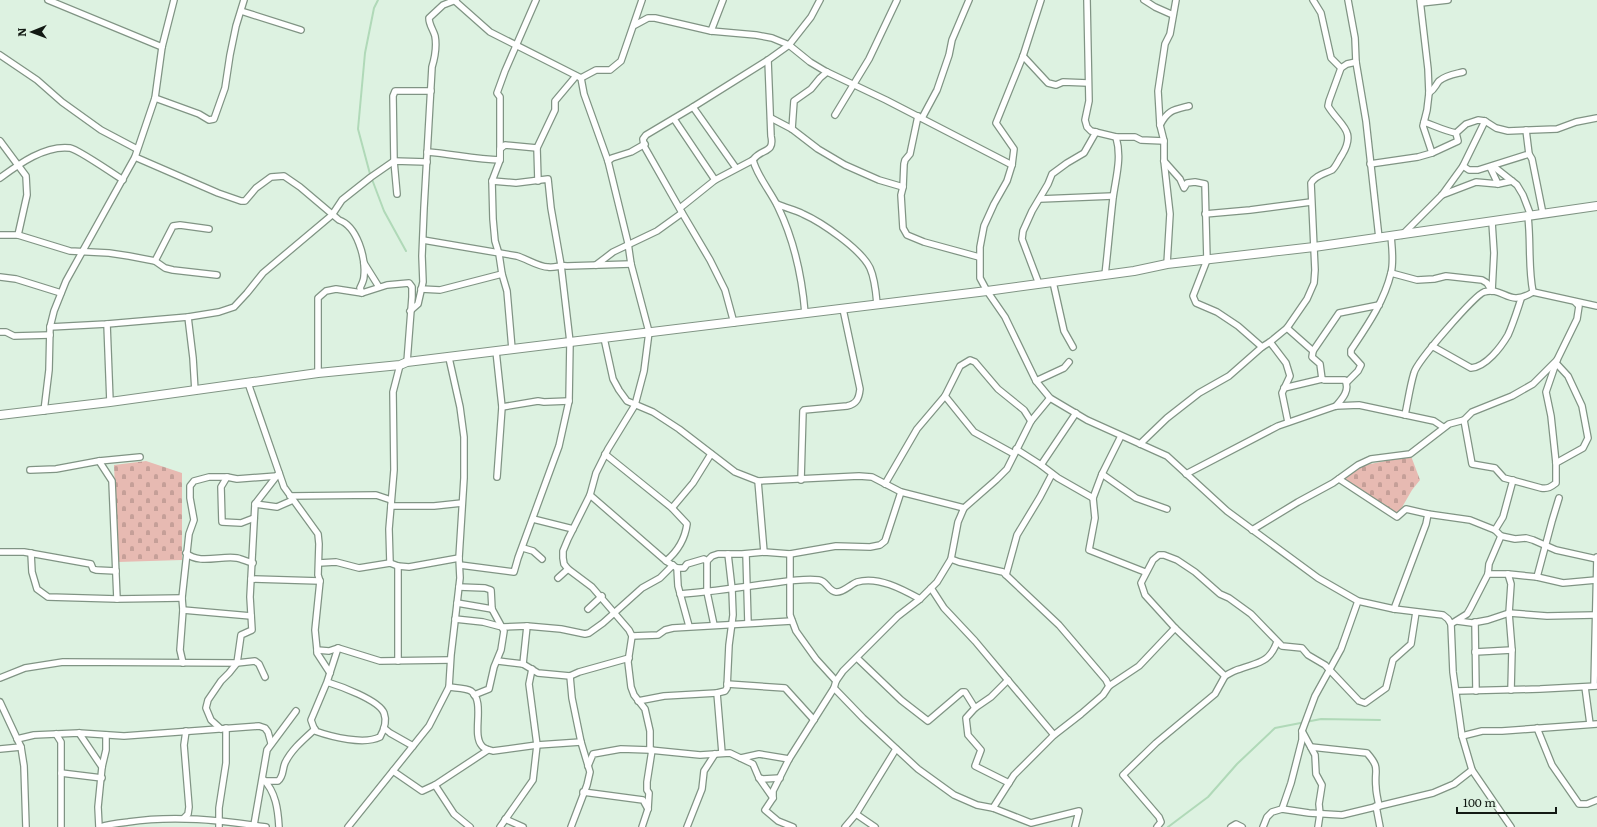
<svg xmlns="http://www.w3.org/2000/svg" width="1597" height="827" font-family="Literata,serif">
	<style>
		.cemetery { fill: url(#cemetery-stones) }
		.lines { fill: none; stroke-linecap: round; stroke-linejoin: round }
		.stream { stroke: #b0d9b8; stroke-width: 2 }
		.minor-casing { stroke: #809484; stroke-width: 8 }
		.secondary-casing { stroke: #809484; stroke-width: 10 }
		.minor { stroke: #fff; stroke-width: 5.5 }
		.secondary { stroke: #fff; stroke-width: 8 }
	</style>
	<defs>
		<pattern id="cemetery-stones" width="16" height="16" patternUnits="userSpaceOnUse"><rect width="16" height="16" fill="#e7bab2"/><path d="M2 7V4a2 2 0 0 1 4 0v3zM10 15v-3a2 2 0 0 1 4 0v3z" fill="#c59f98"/></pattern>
	</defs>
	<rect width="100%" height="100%" fill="#ddf2e1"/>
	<g class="cemetery">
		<path d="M1411,456L1420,480L1412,490L1397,516L1342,479L1360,466Z"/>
		<path d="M146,461L182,473V560L118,562L114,465Z"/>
	</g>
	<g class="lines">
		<g class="stream">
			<path d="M378,0L374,8L365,53L358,129L370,174L384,211L406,251"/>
			<path d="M1168,827L1208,797L1237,764L1275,728L1321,719L1380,720"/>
		</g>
		<g class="minor-casing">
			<g id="minor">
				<path d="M48,0L162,47"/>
				<path d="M1041,0L1023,56L996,123L1014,149L1012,165L1007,181L994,204L984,226L980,247V278L987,291L1005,317L1036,381L1050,398L1087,420L1167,456L1227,511L1318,578L1358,601L1394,609L1443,615L1448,619L1451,624L1453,672L1462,736L1472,770L1511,827"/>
				<path d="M1087,0L1089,101L1085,120L1087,127L1091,131L1116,137H1135L1141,140L1164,141"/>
				<path d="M1144,0L1155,7L1173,15"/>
				<path d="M1313,0L1321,13L1331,58L1341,68"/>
				<path d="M1348,0L1355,38L1356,62L1366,121L1379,238"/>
				<path d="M1420,0L1428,69L1429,93L1427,110L1423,126L1432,153"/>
				<path d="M455,1L490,32L581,78"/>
				<path d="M1421,3L1448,0"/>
				<path d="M241,11L301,30"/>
				<path d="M635,25L648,18H655L711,31L756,35L772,38L789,45L810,62L825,71L886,100L1012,165"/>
				<path d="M711,31L723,0"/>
				<path d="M0,55L37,80L62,102L101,130L137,149"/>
				<path d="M1023,56L1048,83L1056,85L1063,82L1088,83"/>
				<path d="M581,78L584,94L608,161L628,243L631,264L649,332L644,371L635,405L608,449L596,473L590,495L568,539L563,551V558L564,564L568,569L592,587L629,630L632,636L628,662L631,687L634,695L645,709L650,731V750"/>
				<path d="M581,78L596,70H610L621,61L642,0"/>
				<path d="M1429,93C1435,89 1435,86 1439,81C1446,75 1455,74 1463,72"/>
				<path d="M155,98L199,114L209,120L214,119L225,88L230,55L236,26L244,0"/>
				<path d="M693,107L736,168"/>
				<path d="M835,115L869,59L897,0"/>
				<path d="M918,116L910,154L905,160L904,164L903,187L901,195L903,228L907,235L924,242L979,257"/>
				<path d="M771,118L792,129L818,149L845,165L879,180L903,187"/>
				<path d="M922,118L937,90L949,55L952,40L969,0"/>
				<path d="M674,119L715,180"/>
				<path d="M1424,122C1435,126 1445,131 1456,133"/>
				<path d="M1160,125C1168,110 1173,110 1189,106"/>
				<path d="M792,129L794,101L811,89L820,78L827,72"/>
				<path d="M1526,130L1529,154L1532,159L1543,214"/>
				<path d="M0,141L26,176L27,195L18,235"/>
				<path d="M427,152C452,154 475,159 500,160V149L505,145L537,148"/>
				<path d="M135,157L218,193L241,201H245L256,188L271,177L284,176L300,187L339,220C357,226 366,258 364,276C364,280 362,284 360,288L362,293"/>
				<path d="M753,160C757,176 771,192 778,207C794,240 802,277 805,313"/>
				<path d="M608,161L612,158L631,152L645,144"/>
				<path d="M1164,161L1180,179L1184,188L1187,183L1195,182L1205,184L1207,260L1193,296L1196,303L1217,312L1238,326L1262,347"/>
				<path d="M1370,164L1418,157L1432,153L1458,141L1456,133L1466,124L1478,120L1485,121L1496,128L1508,131L1557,129L1576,122L1597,118"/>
				<path d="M1463,166L1469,170H1478L1529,154"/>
				<path d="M1493,166L1517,185L1523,195L1531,216"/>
				<path d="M1490,167L1498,184"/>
				<path d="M0,178C19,164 45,145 70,148C77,149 114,174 123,180"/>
				<path d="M538,181L537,148L555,110V101L576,76"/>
				<path d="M397,194L394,161L393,96L395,91H431"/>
				<path d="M1442,195L1476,182L1498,184L1512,181"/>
				<path d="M1040,199L1113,196"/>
				<path d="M777,204C786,208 795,210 803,214C821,222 861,249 870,268C875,279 876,292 877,304"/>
				<path d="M680,208L715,180L753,160C761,148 775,154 771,136L768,60"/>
				<path d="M1205,214L1250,210L1311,202"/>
				<path d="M1528,217C1531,242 1528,267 1533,292"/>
				<path d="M1492,222L1494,253L1492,291"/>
				<path d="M0,235H18L70,251L109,253L129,256L155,261L165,268L173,270L217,275"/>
				<path d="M1402,235L1442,195L1463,166L1485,121"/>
				<path d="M423,240L517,256C527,259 539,267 548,267C555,268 560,265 567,266L631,264"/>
				<path d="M155,261L173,226L180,225L209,229"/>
				<path d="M364,263L379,287"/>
				<path d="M1167,264L1170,214L1164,161V141L1160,125L1158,91L1165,44L1170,34L1176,0"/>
				<path d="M596,265L613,252L657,231L682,213"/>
				<path d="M1391,273L1417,280L1434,279L1446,276L1482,280L1487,283L1492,291"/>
				<path d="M1105,275C1108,249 1110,224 1113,198C1116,176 1122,158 1116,137"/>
				<path d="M0,277L16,279L61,293"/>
				<path d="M1053,282L1064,331L1073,347"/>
				<path d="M1039,284L1022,239L1023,231L1032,211L1048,184L1052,174L1067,163L1084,153L1096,132"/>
				<path d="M421,289L440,290L502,274"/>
				<path d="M410,311L418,304L423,282L422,256L424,208L432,67C435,57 437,47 435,36C433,29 429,25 429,18L443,5L456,0"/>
				<path d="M188,317L193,358L195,391"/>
				<path d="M734,323L725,290L710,260L681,211L644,146L643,139L646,135L693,107L768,60L789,45L811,17L820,0"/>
				<path d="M107,324L110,402"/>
				<path d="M50,327L107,324L188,317L219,312L234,307L247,293L263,273L332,215L342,200L371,177L394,161L427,162"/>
				<path d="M1287,328L1313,351L1312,357L1320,364L1322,379"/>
				<path d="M0,332H6L14,336L50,335"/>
				<path d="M604,338L613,379L619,390L627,401L653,412L679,429L735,472L758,481L859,476L872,477L901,492L964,508"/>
				<path d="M1270,342L1286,363L1290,376L1282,393L1288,422"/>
				<path d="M1432,346L1471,368C1486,367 1501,347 1508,335C1513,324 1517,311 1521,299"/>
				<path d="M512,349L507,291L502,274L499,254L495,241L493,219L492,181L500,160V97L497,93L505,71L536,0"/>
				<path d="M496,351L502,407L497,477"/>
				<path d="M1313,351L1339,313L1379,305"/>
				<path d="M1556,363L1568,376L1582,406L1588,438L1583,448L1556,463"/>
				<path d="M318,373V298L326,291L336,289L362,293L387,285L409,283L412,287V297L407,362"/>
				<path d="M1036,381L1064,368L1069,362"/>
				<path d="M1347,382L1358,371L1361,365L1351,354V350C1367,326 1384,302 1391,273C1394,262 1392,248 1391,236"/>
				<path d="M248,383L284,487L318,534L319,544L318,575L320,581L315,630L317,650V653L330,673"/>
				<path d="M1284,388L1322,379L1324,380H1345C1350,390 1343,398 1336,406"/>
				<path d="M945,396L974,432L1014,454"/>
				<path d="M502,407L538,401L544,402L569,401"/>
				<path d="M44,411L49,370L50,327L54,311L66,281L135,157L155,98L162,47L174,0"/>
				<path d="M1405,415C1408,401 1410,386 1414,373C1417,361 1475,295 1484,292C1504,286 1508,308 1533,292L1597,306"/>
				<path d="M1464,420L1472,464L1495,468L1504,478L1541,488C1548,489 1551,487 1556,483V463L1551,416L1546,392L1557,360L1577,319L1579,306L1575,302"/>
				<path d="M1121,436L1102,474L1093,498L1095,518L1089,550L1145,572"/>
				<path d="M1140,444L1167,418L1199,393L1229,376L1262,347L1270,342L1287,328L1307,299L1314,283L1315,270L1311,183C1316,175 1324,174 1332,170C1336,167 1339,159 1342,155C1357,130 1340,126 1328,106L1329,101L1341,68L1347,64L1356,62"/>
				<path d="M1016,449L1041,465L1058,478L1093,498"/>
				<path d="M605,454L672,508L687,524C685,539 678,551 666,561"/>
				<path d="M99,461L112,481L117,599"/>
				<path d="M1041,465L1076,413"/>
				<path d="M30,470L56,469L99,461L140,457"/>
				<path d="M1102,474L1136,498L1167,509"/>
				<path d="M1186,474L1278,426L1336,406L1359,405L1434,421L1443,427"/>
				<path d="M1339,479L1397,517L1406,509L1428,514L1470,520L1495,530"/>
				<path d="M801,480L803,411L804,410L847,406C857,404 859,398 860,389L843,309"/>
				<path d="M758,481L764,552"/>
				<path d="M885,484L917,429L945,396L960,366L970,360L975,362L998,389L1024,410L1031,421"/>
				<path d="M590,495L666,561L677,568H684L687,564L704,559L707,561L712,556L718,554H742L764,552L790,554L836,546L870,547L880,545L885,541L901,492"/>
				<path d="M290,496L376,495L391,500"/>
				<path d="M255,504L277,507L293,500"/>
				<path d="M391,506H434L462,503"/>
				<path d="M672,508L693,483L711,454"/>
				<path d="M254,518L241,523L222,522L221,487L227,477L237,479L277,476"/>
				<path d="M533,519L573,529"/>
				<path d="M1252,530L1298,502L1333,483L1358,465L1371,459L1410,454L1449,424L1464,420L1472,412L1512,396L1533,384L1557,360"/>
				<path d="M1501,536L1515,539L1526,538L1533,540L1556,550L1597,559"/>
				<path d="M523,548L533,551L542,559"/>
				<path d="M0,552H24L91,564L93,569L96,570L116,571"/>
				<path d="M31,553L32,572L37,589L48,597L117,599L182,598"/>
				<path d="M186,553C199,565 222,555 237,558C242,559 248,562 253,563"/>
				<path d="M746,554L748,623"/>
				<path d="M790,554V615L796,631L816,659L836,681"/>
				<path d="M951,559L959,562L1003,572L1006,575L1059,625L1106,680L1109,686"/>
				<path d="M707,561V592L714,625"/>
				<path d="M319,563L336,562L359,568L390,563L398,566L409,567L459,558"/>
				<path d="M390,563L389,529L394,470L393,392L400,365"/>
				<path d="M460,565L514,572L518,558L559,446L569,401L570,342L561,265L551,208L548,179L516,183L492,181"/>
				<path d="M677,568L678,586L689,626"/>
				<path d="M1488,574H1508L1537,577L1563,583L1596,580"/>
				<path d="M1508,574L1511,584L1509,613L1512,650L1511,690"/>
				<path d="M1006,575L1017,535L1040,497L1052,474"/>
				<path d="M1537,577L1552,521L1559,498"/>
				<path d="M558,578L568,569"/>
				<path d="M251,579L320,581"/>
				<path d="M459,587L485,588L491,590L492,609L504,631L501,650L494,667L489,689L474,695"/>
				<path d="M931,588L944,608L975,641L1054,735"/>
				<path d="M680,594C709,592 737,588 765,584C782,582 802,578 819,580C827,581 828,591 836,592C843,593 851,584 857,582C878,576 902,589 920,599"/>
				<path d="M457,603L492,609"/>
				<path d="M588,609L602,596"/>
				<path d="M1394,609L1426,524L1428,514"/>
				<path d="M183,610L251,616"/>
				<path d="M455,619L483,622L502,627L527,626L561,629L585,634L589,633L603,623L642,588L660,578L673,565"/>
				<path d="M1457,621L1472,623L1488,620L1509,613L1547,616L1595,615"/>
				<path d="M1475,622L1476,691"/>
				<path d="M1451,624L1467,614L1470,609L1488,574L1489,564L1501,536L1495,530L1503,517L1513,480"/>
				<path d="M632,636L658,635L665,630L673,628L792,621"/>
				<path d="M1277,642C1269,663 1259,662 1240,669C1235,670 1230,673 1225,676L1175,628L1145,595L1141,583L1153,560L1159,555H1164L1177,560L1195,572L1220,594L1229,598L1251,614L1282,646L1302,648L1308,655L1325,665L1359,701L1365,703L1386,688L1393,660L1411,644L1416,612"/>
				<path d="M317,650L329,651L338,648L380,661L450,660"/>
				<path d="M1475,652L1512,650"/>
				<path d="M857,658L901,700L928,721L962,692H965L975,708"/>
				<path d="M398,661V566"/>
				<path d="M498,661L523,664L538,673L570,676L579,672L629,658"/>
				<path d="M183,663L180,650L183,610L182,598L189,534L194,520L190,498V486L194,481L209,477H227"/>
				<path d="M523,664L527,626"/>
				<path d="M570,676L572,698L581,742L590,772L587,785L571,827"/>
				<path d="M0,678L25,668L63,662L237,663L255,661L259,664L265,677"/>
				<path d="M1008,680L991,697L975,708L966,718L968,735L981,750L975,766L1009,783"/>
				<path d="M327,682C340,686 379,700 384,713C387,721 384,730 380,737C364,745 332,737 315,731L311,720L327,682L338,648"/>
				<path d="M727,684L785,688L814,720"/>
				<path d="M1594,686L1597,557"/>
				<path d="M449,687C455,688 466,688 471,691C486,702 471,734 482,746C484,749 490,750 493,751L537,745L581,742"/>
				<path d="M1585,687L1590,724"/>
				<path d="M834,688L863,718L918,769L954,795L977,805L993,808L1031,823L1079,811L1075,827"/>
				<path d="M1456,691L1540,689L1597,686"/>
				<path d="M638,701L664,696L717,693"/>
				<path d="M0,702L21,747L24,766L26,827"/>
				<path d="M384,728L390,733L413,746"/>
				<path d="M1537,728L1552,765L1579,804H1587L1597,800"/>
				<path d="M221,729L211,720L206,708L208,700L221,681L229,673L237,663L241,635L252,630L250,597L255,504L279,473"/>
				<path d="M1302,731L1315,755L1316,774L1322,785L1319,804L1320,814L1318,827"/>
				<path d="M79,733L102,767"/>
				<path d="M56,734L61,742V827"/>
				<path d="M1462,736L1482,731H1502L1597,724"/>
				<path d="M17,739L34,735L79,733L124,736L259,726L265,728L268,732L271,743"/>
				<path d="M1311,747L1367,753C1381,769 1374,769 1376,787C1376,793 1378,800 1379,806"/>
				<path d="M0,749L21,747"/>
				<path d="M722,753L717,693L725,691L727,688L729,645L733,615L732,589L728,554"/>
				<path d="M741,758L759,754L789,759"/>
				<path d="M588,766L593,754L621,749L650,750L700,755L730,753L753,764L759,778L773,798"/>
				<path d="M393,771L422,791L435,785L488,750"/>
				<path d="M61,773L102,778"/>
				<path d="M759,778L763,779L780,778"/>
				<path d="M263,779C276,792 278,810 279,827"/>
				<path d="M265,781H278C284,776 282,770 285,763C291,750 304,739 315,729"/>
				<path d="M435,785L454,814L470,827"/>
				<path d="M583,792L643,800L648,809"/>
				<path d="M1376,806L1380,827"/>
				<path d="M993,808L1014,775L1054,735L1081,714L1103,695L1109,686L1139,666L1175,628"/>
				<path d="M1282,809L1291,783L1302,740V731L1315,696L1341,649L1358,601"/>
				<path d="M856,814L875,827"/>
				<path d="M184,818L188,814L189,807L184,745L186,731"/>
				<path d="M505,819L523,827"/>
				<path d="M254,825L267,750L296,711"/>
				<path d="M99,827L98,807L102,767L106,750V735"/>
				<path d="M100,827C109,824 119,823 128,822C174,815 220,820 266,827"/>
				<path d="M219,827V808L226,763V728"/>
				<path d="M348,827L429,726L449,687L451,655L460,578L459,558L464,478V437L460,407L449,358"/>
				<path d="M500,827L533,780L537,745L529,684L532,669"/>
				<path d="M642,827L648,809L649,793L647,790V782L652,750"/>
				<path d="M687,827L702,789L704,771L715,754"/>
				<path d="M793,827L778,821L765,810L773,798V791L789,759L834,688L836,681L843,671L898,616L920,599L937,582L951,559L958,522L964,508L996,480L1007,469L1031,421L1050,398"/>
				<path d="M845,827L856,814L896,749"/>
				<path d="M1157,827L1161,822L1159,817L1123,775L1156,743L1215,694L1225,676"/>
				<path d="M1231,827L1236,824L1242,827"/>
				<path d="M1263,827L1267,817L1272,812L1282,809L1309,813L1342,815L1433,793L1454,784L1472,770"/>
			</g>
		</g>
		<g class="secondary-casing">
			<path id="secondary" d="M0,415L110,402L318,373L400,365L407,362L987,291L1134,271L1167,264L1314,247L1597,206"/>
		</g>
		<use href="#minor" class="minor"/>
		<use href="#secondary" class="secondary"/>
	</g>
	<g transform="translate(32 32) rotate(269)" stroke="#ddf2e1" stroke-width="3" paint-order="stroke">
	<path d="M0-3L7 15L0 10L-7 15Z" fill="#121913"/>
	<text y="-6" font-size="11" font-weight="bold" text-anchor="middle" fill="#121913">N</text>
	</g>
	<path d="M1457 807v6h99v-6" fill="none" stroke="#121913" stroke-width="2"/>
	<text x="1463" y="807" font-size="12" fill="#121913" stroke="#ddf2e1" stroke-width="3" paint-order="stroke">100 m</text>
</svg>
